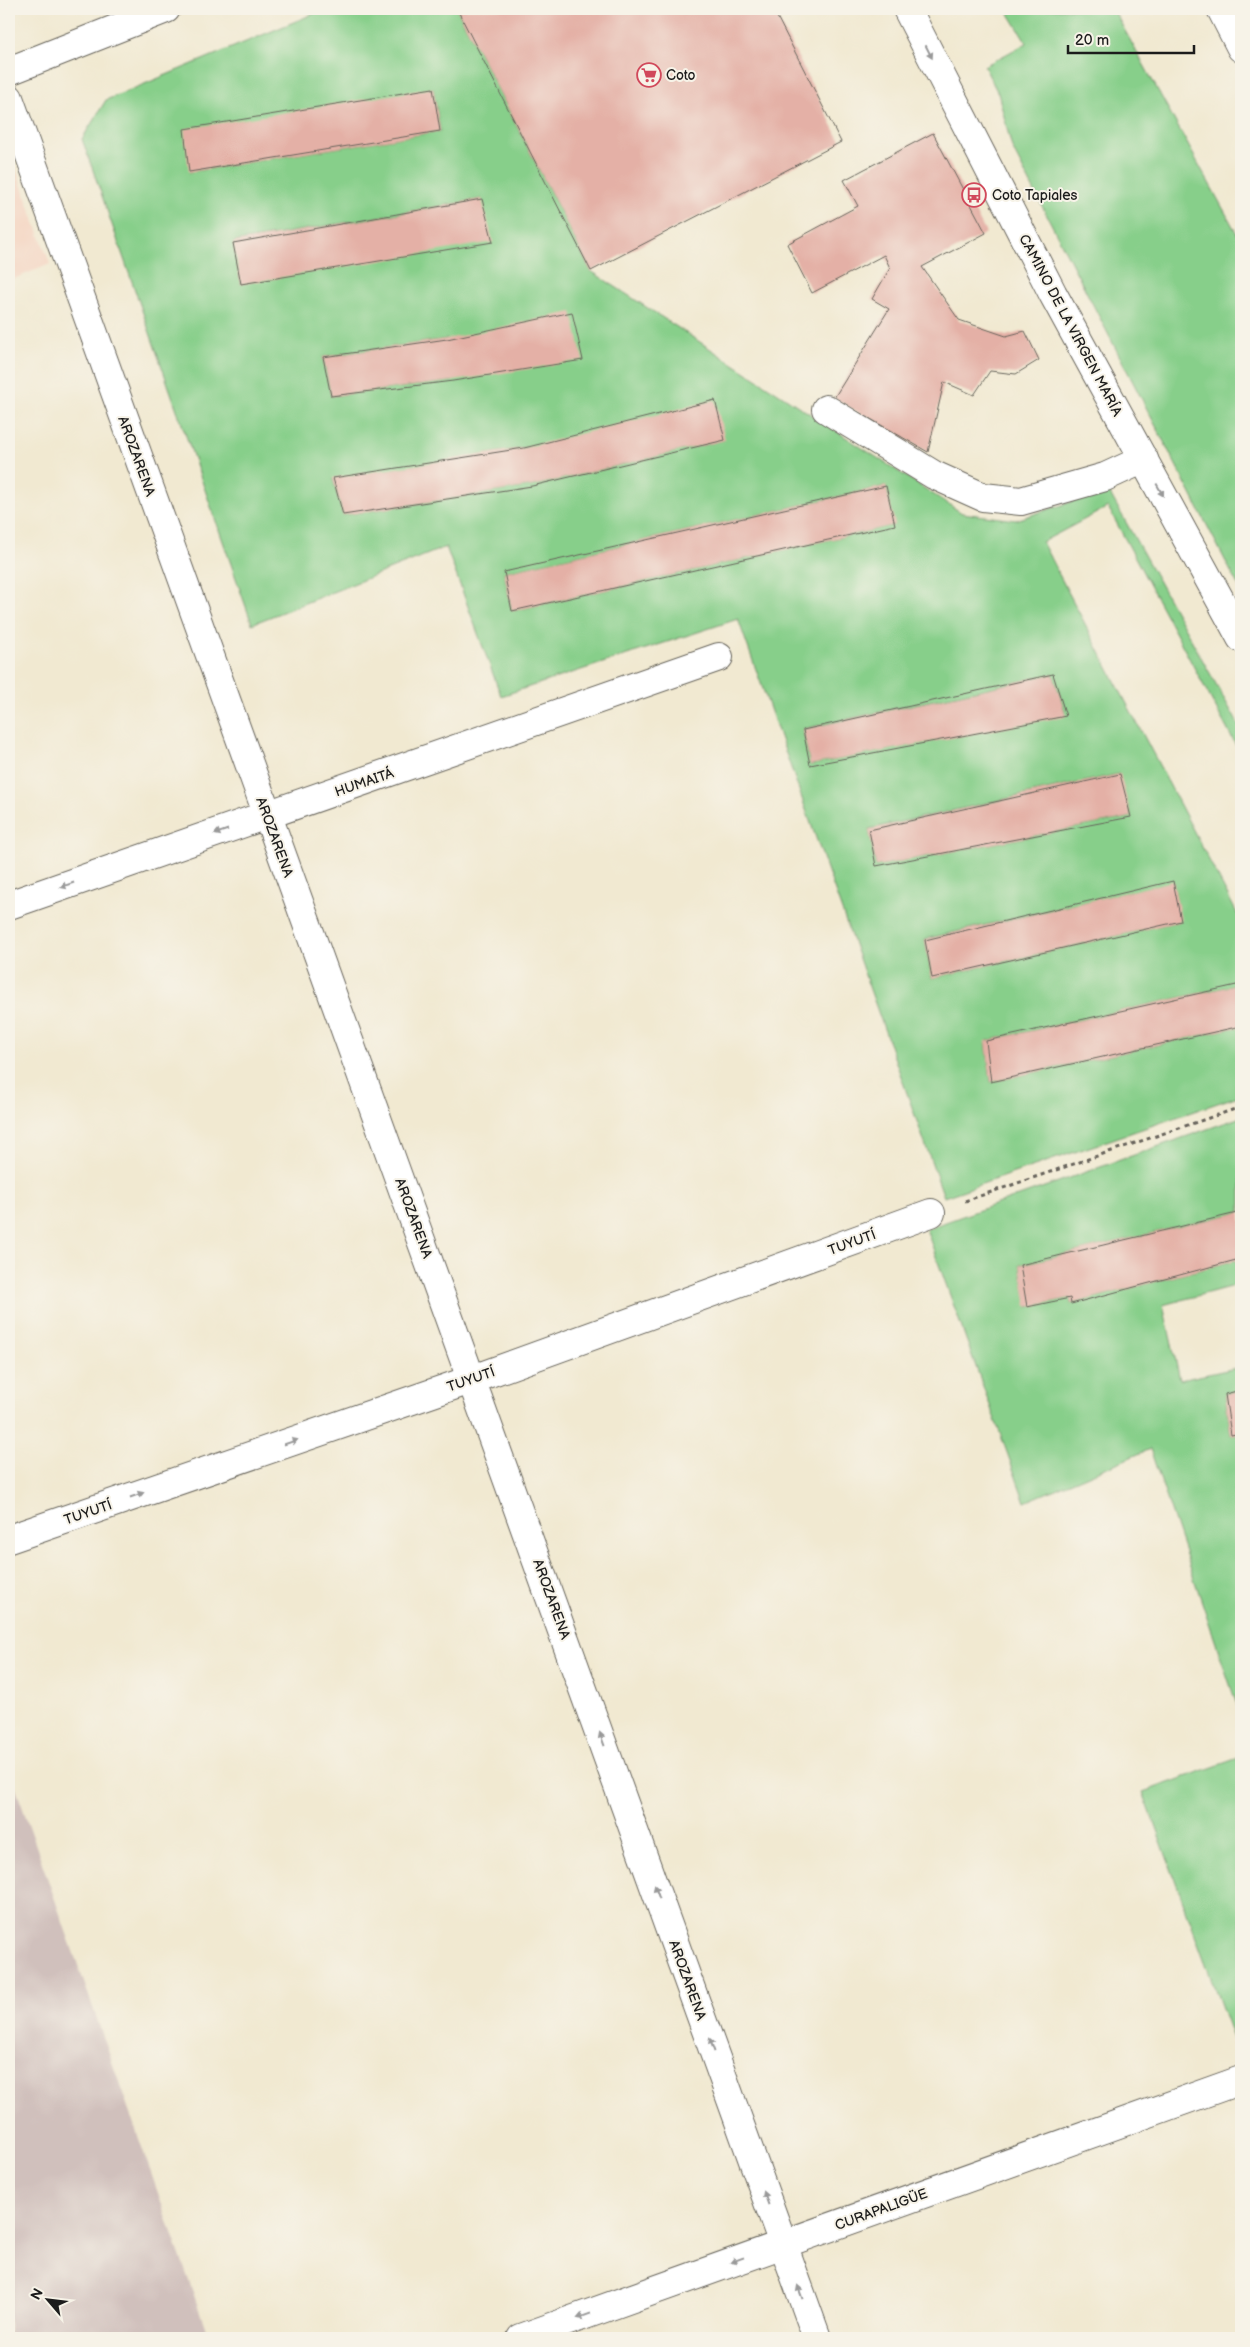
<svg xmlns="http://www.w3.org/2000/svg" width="1250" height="2347" font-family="'Balsamiq Sans',sans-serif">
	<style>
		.built { fill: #f4d3c0 }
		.industrial { fill: #d0c0bc }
		.green { fill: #87cf8a; stroke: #527653; fill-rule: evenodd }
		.building { fill: #e4b0a6 }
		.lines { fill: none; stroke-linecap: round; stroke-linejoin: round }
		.minor-casing { stroke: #67645b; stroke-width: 30 }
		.major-casing { stroke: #67645b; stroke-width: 30 }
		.highway-casing { stroke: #67645b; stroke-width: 30 }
		.path { stroke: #67645b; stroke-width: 3; stroke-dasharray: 4 4; stroke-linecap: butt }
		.minor { stroke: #fff; stroke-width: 28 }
		.major { stroke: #fff; stroke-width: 28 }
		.highway { stroke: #fff; stroke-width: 28 }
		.oneway { fill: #999 }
		.labels { text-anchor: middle; stroke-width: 4; stroke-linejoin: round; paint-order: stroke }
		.poi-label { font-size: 14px; fill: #1c1c1c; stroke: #f7f3e8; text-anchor: start }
		.street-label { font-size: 14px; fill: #1c1c1c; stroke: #f7f3e8 }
	</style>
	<rect width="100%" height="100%" fill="#f7f3e8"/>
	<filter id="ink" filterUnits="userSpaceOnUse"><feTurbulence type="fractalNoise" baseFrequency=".02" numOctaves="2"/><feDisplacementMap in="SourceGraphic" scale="10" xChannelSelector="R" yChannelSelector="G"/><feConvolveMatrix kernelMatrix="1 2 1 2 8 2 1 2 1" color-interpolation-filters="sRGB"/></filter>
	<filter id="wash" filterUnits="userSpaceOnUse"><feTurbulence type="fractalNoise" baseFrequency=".0096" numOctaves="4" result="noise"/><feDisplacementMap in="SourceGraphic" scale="20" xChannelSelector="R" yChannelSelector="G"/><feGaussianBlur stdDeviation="1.12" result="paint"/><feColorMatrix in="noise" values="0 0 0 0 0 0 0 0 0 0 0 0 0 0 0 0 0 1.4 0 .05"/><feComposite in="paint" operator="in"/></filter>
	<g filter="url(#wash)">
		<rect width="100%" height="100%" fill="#f1e9d1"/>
		<path class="built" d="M9,151L50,264L9,281Z"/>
		<path class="industrial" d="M9,1769L209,2338H9Z"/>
		<g class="green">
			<path d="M325,9H457L591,271L962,513L1016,520L1108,490L1241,729V755L1108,507L1042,542L1241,921V984L986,1041L991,1082L1241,1026V1095L944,1197L738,619L501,696L446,547L252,624L82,139L106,100ZM433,88L440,131L189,172ZM482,199L241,284V283L234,242ZM447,339L453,381L331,396L323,357ZM724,440L532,486L343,515L333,479L524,448ZM886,486L894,525L512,611L504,572ZM1053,674L1066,715L810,765L803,729ZM1119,774L1131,817L876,866L869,829ZM1173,882L1180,921L932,978L925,939Z"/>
			<path d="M1006,9H1113L1241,241V591L1012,148L998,93L984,66L1027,43Z"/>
			<path d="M1241,1117V1212L1020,1265L1028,1307L1070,1298L1071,1304L1236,1260L1238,1265L1241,1264V1284L1163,1305L1180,1380L1241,1367V1390L1225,1394L1231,1435L1241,1433V1717L1150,1449L1025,1502L926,1229Z"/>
			<path d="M1241,1757V2051L1238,2052L1143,1792Z"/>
		</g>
		<g id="blocks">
			<g class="building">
				<path d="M457,9H773L841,142L591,271Z"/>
				<path d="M433,88L440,131L189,172L184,129Z"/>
				<path d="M933,133L986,233L922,267L959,320L1006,336L1025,331L1039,360L1016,374L990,371L974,395L944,382L928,452L834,398L889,309L872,299L890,268L884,255L812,293L787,244L858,206L844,180Z"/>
				<path d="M482,199L493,242L241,284L233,243Z"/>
				<path d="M572,312L583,360L453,381L331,396L323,357L447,339Z"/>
				<path d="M715,400L725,440L532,486L343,515L333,478L524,448Z"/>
				<path d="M886,486L895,525L512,611L504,572Z"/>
				<path d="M1053,674L1066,716L810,765L803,730Z"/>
				<path d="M1120,774L1131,817L876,866L869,830Z"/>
				<path d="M1173,881L1181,921L932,978L925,940Z"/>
				<path d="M1241,984V1026L991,1082L986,1041Z"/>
				<path d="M1241,1212V1264L1238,1265L1236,1260L1071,1304L1070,1298L1027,1307L1020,1265Z"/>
				<path d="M1241,1390V1433L1231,1435L1225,1394Z"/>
			</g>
		</g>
	</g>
	<g filter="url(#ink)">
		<use href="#blocks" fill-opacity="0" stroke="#67645b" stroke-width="1"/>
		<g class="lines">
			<g class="minor-casing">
				<g id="minor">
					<path d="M907,9L1053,294L1241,638"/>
					<path d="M9,98C277,845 549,1591 817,2338"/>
					<path d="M826,409L934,475L983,497L1021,501L1105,477L1144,459"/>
					<path d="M9,905L719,657"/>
					<path d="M9,1539L473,1379L931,1213"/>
					<path d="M521,2338L1241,2080"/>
				</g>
			</g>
			<g class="major-casing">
				<path id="major" d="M9,71L166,9"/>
			</g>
			<g class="highway-casing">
				<path id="highway" d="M1221,9L1241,48"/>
			</g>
			<path class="path" d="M965,1201L1241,1107"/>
			<use href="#minor" class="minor"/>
			<use href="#major" class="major"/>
			<use href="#highway" class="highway"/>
		</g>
		<defs><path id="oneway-solid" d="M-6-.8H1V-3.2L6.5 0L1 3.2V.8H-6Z" transform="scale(1.25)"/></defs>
		<g class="oneway">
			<use href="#oneway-solid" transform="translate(929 52) rotate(63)"/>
			<use href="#oneway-solid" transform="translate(1160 490) rotate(61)"/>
			<use href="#oneway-solid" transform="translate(221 832) rotate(161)"/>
			<use href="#oneway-solid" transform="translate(67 885) rotate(161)"/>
			<use href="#oneway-solid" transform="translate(291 1442) rotate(-19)"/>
			<use href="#oneway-solid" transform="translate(137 1495) rotate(-19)"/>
			<use href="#oneway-solid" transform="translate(602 1739) rotate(-110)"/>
			<use href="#oneway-solid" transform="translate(657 1892) rotate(-110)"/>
			<use href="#oneway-solid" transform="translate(712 2045) rotate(-110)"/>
			<use href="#oneway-solid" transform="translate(766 2198) rotate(-110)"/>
			<use href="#oneway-solid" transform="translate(737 2260) rotate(160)"/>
			<use href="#oneway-solid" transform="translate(800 2292) rotate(-110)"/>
			<use href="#oneway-solid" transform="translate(584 2316) rotate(160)"/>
		</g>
	</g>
	<defs>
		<g id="supermarket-ring" transform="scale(1.25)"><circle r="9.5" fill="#f7f3e8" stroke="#d1495b" stroke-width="1.5"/><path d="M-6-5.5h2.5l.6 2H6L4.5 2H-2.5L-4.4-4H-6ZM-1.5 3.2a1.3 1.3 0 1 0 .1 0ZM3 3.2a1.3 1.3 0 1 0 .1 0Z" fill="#d1495b"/></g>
		<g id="bus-ring" transform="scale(1.25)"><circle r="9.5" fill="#f7f3e8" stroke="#d1495b" stroke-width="1.5"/><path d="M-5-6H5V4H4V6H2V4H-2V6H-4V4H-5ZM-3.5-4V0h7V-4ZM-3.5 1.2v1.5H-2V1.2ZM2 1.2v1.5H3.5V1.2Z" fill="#d1495b"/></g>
	</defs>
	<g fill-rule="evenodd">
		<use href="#supermarket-ring" x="649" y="75"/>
		<use href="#bus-ring" x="974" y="195"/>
	</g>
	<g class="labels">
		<g class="poi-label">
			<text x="666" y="80">Coto</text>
			<text x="992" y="200">Coto Tapiales</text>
		</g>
		<g class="street-label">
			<text transform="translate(1071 325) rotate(62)" y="5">CAMINO DE LA VIRGEN MARÍA</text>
			<text transform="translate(137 456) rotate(70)" y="5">AROZARENA</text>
			<text transform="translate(364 782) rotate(-19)" y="5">HUMAITÁ</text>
			<text transform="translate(275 837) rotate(70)" y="5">AROZARENA</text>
			<text transform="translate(414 1218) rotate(70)" y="5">AROZARENA</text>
			<text transform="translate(852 1242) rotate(-20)" y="5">TUYUTÍ</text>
			<text transform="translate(471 1379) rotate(-19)" y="5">TUYUTÍ</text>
			<text transform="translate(88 1512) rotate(-19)" y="5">TUYUTÍ</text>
			<text transform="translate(552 1599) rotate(70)" y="5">AROZARENA</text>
			<text transform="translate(688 1980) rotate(70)" y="5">AROZARENA</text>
			<text transform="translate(881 2209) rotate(-20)" y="5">CURAPALIGÜE</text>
		</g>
	</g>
	<rect width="1250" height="2347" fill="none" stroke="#f7f3e8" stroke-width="30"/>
	<g transform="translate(48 2300) rotate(298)" stroke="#f7f3e8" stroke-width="4" paint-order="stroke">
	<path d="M0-4L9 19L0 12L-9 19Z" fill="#1c1c1c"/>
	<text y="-8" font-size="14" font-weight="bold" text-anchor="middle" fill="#1c1c1c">N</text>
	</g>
	<path d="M1068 45v8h126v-8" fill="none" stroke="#1c1c1c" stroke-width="2.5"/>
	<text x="1075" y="45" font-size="15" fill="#1c1c1c" stroke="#f7f3e8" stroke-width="4" paint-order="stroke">20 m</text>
</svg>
